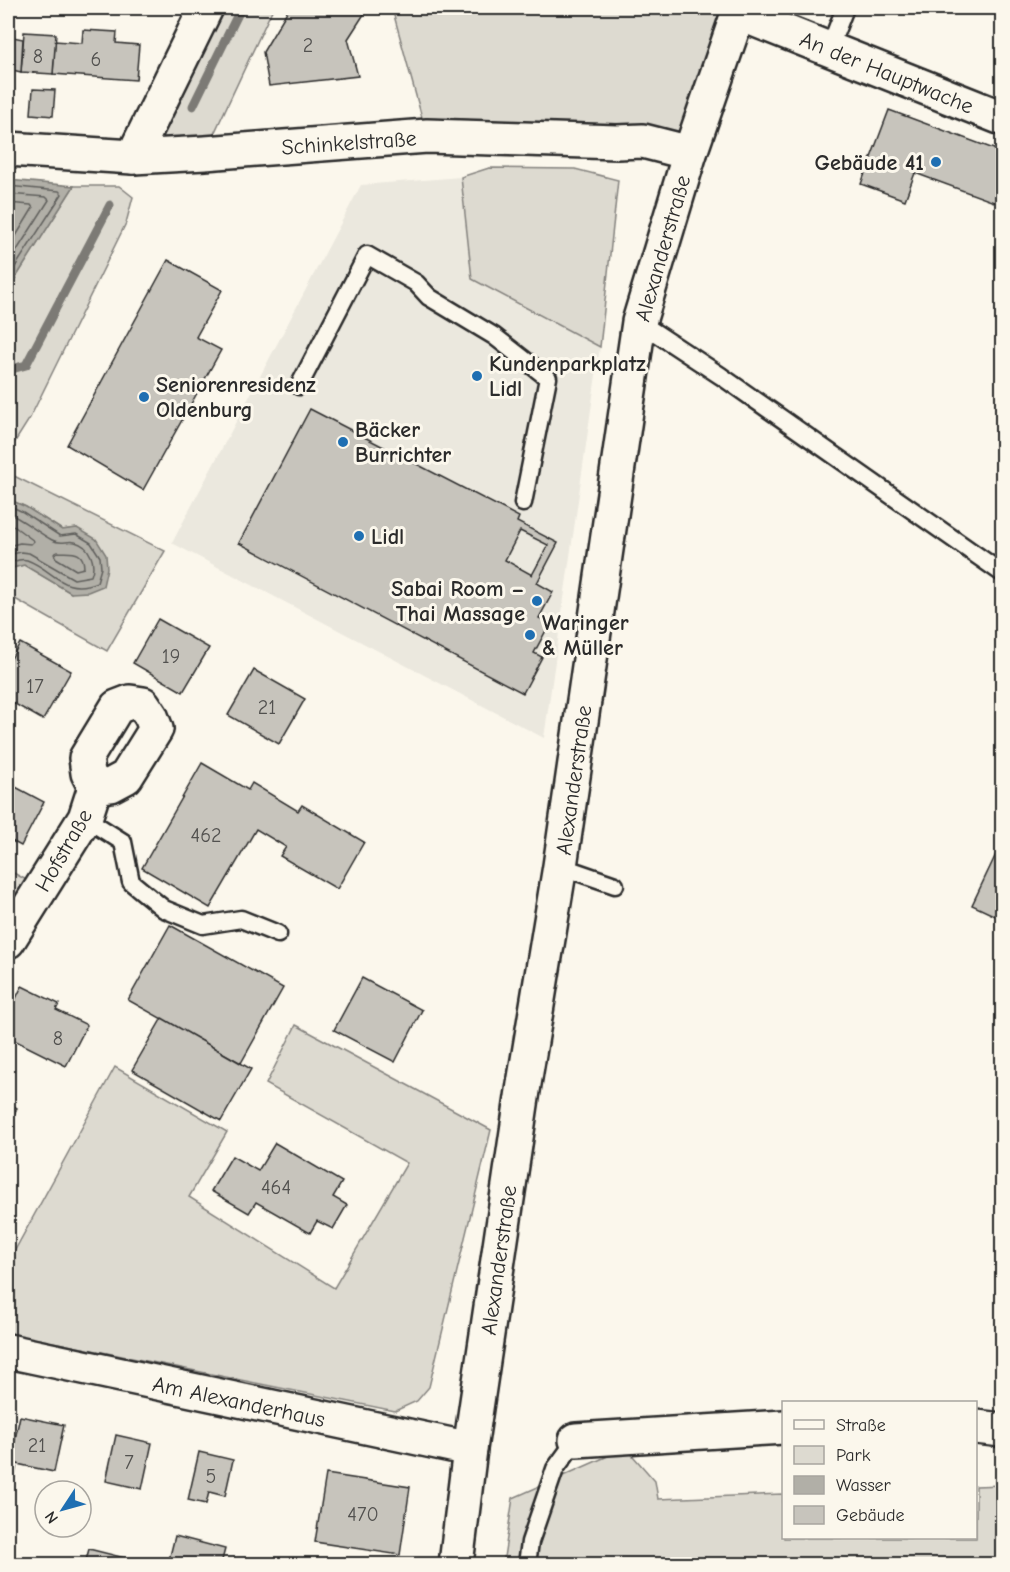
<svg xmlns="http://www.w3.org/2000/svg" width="1010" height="1572" font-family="'Comic Neue',sans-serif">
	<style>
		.built { fill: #ebe8de }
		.green { fill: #dddad0; stroke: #84827e; stroke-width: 1.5 }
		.water { fill: #b1afa7; stroke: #7b7a75; stroke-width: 1.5 }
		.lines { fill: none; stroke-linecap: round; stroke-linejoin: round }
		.shore { stroke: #61605d; stroke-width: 1.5 }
		.stream { stroke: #7b7a75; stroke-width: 9 }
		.building { fill: #c7c4bc; stroke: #2b2b2b; stroke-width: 1.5; fill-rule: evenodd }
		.lane-casing { stroke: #2b2b2b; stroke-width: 21 }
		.street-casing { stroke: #2b2b2b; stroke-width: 38 }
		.secondary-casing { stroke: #2b2b2b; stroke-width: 38 }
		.lane { stroke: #fbf7ec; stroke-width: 16 }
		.street { stroke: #fbf7ec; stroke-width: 33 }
		.secondary { stroke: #fbf7ec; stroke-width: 33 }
		.poi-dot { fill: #1f6fb2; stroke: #fbf7ec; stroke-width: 2 }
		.labels { text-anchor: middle; stroke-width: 6; stroke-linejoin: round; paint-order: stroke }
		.number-label { font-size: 20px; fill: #52514f }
		.street-label { font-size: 22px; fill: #2b2b2b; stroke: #fbf7ec }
		.poi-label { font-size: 22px; font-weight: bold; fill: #2b2b2b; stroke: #fbf7ec; text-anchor: start }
	</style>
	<rect width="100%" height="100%" fill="#fbf7ec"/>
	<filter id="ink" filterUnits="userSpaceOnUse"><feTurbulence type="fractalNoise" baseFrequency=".0167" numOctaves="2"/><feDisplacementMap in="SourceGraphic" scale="12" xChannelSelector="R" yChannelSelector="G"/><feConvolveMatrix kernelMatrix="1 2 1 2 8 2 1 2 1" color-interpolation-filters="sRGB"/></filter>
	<g filter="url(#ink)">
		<path class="built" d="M461,177L472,279L600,347L544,738L172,543L361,185Z"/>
		<g class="green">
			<path d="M205,8H273L205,153L133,157Z"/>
			<path d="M392,8H742L690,153L427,136Z"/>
			<path d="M489,168L575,169L618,180L600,347L472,279L461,177Z"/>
			<path d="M74,186H119L133,197L126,223L30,418L11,448L8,447V271L15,279Z"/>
			<path d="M8,473L165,551L107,651L8,595V569L24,565L71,593L77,528L62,530L26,507L8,499Z"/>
			<path d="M8,870L34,884L8,921Z"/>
			<path d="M296,1025L491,1130L429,1387L417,1401L395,1411L8,1333V1263L115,1067L227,1132L189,1197L334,1288L407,1163L266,1084Z"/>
			<path d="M626,1448L655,1481L658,1499L783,1494L784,1538H976V1486L1002,1485V1564H503L513,1498Z"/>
		</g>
		<g class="water">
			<path d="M8,180L74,186L15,279L8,271Z"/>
			<path d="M8,499L26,507L62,530L77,528L96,539L106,555L107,568L103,586L88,592L71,593L24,565L8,569Z"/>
		</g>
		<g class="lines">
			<g class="shore">
				<path d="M8,186L59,191L62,194L15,267H8"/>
				<path d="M8,194L46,197L49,200L12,258L8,260"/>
				<path d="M8,203L31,205L33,208L8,249"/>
				<path d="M8,505L23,512L60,536L76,534L91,543L100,557L101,568L97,582C62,596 55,570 27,560C21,558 13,562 8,563"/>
				<path d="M8,513C24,520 37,532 52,540C61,545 67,540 75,542C91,546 96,564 91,576L74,579L29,553L21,552L8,555"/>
				<path d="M8,523L15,527L34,541L31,544L20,543L8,546"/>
				<path d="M58,552C71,553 84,549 84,568L76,570L56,558L54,554Z"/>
			</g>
			<g class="stream">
				<path d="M193,106L241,8"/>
				<path d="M8,362L12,369L26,365L110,205"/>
			</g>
		</g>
		<g class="building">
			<path d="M289,8H368L348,39L358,76L269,86L263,52Z"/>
			<path d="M83,30L117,32L116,43L139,45L136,80L53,74L55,41L82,43Z"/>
			<path d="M24,32L56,34L53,74L21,72Z"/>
			<path d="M8,36L23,39L21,72L8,69Z"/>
			<path d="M33,89L55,90L53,116L31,114Z"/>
			<path d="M889,110L1002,152V205L915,173L905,200L861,184Z"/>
			<path d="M168,260L222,290L196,337L221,350L143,490L67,445Z"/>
			<path d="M310,409L519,517L517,522L558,543L537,583L553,592L539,618L550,623L534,653L542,657L523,693L239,543ZM520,531L548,545L532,575L505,560Z"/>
			<path d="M158,619L209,648L183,692L133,663Z"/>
			<path d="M20,643L71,671L43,720L8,700V664Z"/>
			<path d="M254,670L305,699L279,744L228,715Z"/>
			<path d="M202,763L248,790L252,783L298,811L302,805L364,842L337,889L280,856L286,847L256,829L210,908L142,868Z"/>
			<path d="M8,783L44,802L21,846L8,839Z"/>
			<path d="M999,848L1002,850V919L972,905Z"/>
			<path d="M170,925L283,988L241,1063L128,1000Z"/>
			<path d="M362,978L422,1010L395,1062L334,1030Z"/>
			<path d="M22,986L59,1004L56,1010L87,1025L66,1066L8,1037V1015Z"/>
			<path d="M162,1018L251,1069L221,1121L132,1070Z"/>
			<path d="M8,1102L17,1108L8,1126Z"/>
			<path d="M275,1143L342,1182L333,1197L347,1205L333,1229L317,1221L310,1233L256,1202L249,1213L211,1191L232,1156L258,1171Z"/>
			<path d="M20,1416L64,1425L54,1472L17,1464L8,1511V1467H9Z"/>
			<path d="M116,1435L152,1443L142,1489L106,1481Z"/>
			<path d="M199,1452L233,1460L225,1496L209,1492L206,1504L188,1500Z"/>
			<path d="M326,1474L410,1487L400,1555L315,1542Z"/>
			<path d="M175,1536L225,1549L221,1564H168Z"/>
			<path d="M89,1549L125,1558L124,1564H85Z"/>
		</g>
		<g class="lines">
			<g class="lane-casing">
				<g id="lane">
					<path d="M829,49L845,8"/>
					<path d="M639,322L721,376L1002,573"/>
					<path d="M299,386L367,255L416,283L429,297L494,336L548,378L523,503"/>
					<path d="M85,818L123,842L131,882L164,909L203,925L241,919L278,934"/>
					<path d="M560,866L615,885"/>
					<path d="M527,1564L530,1542L555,1469L576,1440"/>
				</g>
			</g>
			<g class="street-casing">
				<g id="street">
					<path d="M738,13L1002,118"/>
					<path d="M8,149L133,157L205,153L427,136L617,142L643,141L690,153"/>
					<path d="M133,157L206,8"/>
					<path d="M8,941L85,818L95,787L88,773L86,758L117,707L130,702L143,704L151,716L156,729L126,777L111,785L95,787"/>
					<path d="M8,1351L470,1449"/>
				</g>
			</g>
			<g class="secondary-casing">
				<g id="secondary">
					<path d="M976,1427L1002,1430"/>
					<path d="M576,1440L784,1427"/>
					<path d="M456,1564L470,1449L524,1084L560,866L639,322L690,153L740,8"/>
				</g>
			</g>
			<use href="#lane" class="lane"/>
			<use href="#street" class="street"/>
			<use href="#secondary" class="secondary"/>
		</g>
	</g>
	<g class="poi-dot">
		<circle cx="936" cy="162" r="6"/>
		<circle cx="477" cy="376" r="6"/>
		<circle cx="144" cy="397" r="6"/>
		<circle cx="343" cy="442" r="6"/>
		<circle cx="359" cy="536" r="6"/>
		<circle cx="537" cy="601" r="6"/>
		<circle cx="530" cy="635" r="6"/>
	</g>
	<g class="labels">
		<g class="number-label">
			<text x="308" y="52">2</text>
			<text x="38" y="63">8</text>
			<text x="96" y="66">6</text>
			<text x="171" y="663">19</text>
			<text x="35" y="693">17</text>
			<text x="267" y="714">21</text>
			<text x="206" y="842">462</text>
			<text x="58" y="1045">8</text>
			<text x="276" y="1194">464</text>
			<text x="37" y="1452">21</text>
			<text x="129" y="1469">7</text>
			<text x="211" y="1483">5</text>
			<text x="363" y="1521">470</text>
		</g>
		<g class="street-label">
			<text transform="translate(887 72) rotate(22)" y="8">An der Hauptwache</text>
			<text transform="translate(349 142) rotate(-4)" y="8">Schinkelstraße</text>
			<text transform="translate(662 248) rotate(-74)" y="8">Alexanderstraße</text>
			<text transform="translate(573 780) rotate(-82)" y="8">Alexanderstraße</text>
			<text transform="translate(63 850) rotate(-60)" y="8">Hofstraße</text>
			<text transform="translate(498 1260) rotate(-82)" y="8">Alexanderstraße</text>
			<text transform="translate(239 1401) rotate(12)" y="8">Am Alexanderhaus</text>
		</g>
		<g class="poi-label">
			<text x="924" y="170" text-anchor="end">Gebäude 41</text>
			<text x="489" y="371">Kundenparkplatz<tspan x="489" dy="25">Lidl</tspan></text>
			<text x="156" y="392">Seniorenresidenz<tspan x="156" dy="25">Oldenburg</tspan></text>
			<text x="355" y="437">Bäcker<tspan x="355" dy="25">Burrichter</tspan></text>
			<text x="371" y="544">Lidl</text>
			<text x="525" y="596" text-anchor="end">Sabai Room –<tspan x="525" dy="25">Thai Massage</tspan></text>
			<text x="542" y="630">Waringer<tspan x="542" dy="25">&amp; Müller</tspan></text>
		</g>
	</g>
	<rect width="1010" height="1572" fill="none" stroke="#fbf7ec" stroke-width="30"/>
	<rect x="15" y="15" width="980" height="1542" fill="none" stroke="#2b2b2b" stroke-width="2" filter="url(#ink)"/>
	<rect x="782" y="1401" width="195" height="138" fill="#fbf7ec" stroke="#a8a59f" stroke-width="1.5"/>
	<rect x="794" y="1420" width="30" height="9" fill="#fbf7ec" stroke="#a8a59f" stroke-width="1.5"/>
	<text x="836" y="1431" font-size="18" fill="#2b2b2b">Straße</text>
	<rect x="794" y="1446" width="30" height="18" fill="#dddad0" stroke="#a8a59f" stroke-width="1.5"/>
	<text x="836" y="1461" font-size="18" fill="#2b2b2b">Park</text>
	<rect x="794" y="1476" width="30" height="18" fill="#b1afa7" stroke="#a8a59f" stroke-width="1.5"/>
	<text x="836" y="1491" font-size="18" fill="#2b2b2b">Wasser</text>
	<rect x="794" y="1506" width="30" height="18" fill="#c7c4bc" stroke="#a8a59f" stroke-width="1.5"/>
	<text x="836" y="1521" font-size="18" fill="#2b2b2b">Gebäude</text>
	<g transform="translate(63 1509) rotate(234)"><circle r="28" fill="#fbf7ec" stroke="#a8a59f" stroke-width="1.5"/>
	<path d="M0-4.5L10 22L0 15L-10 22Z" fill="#1f6fb2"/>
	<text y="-9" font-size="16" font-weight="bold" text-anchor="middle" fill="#2b2b2b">N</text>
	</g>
</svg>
